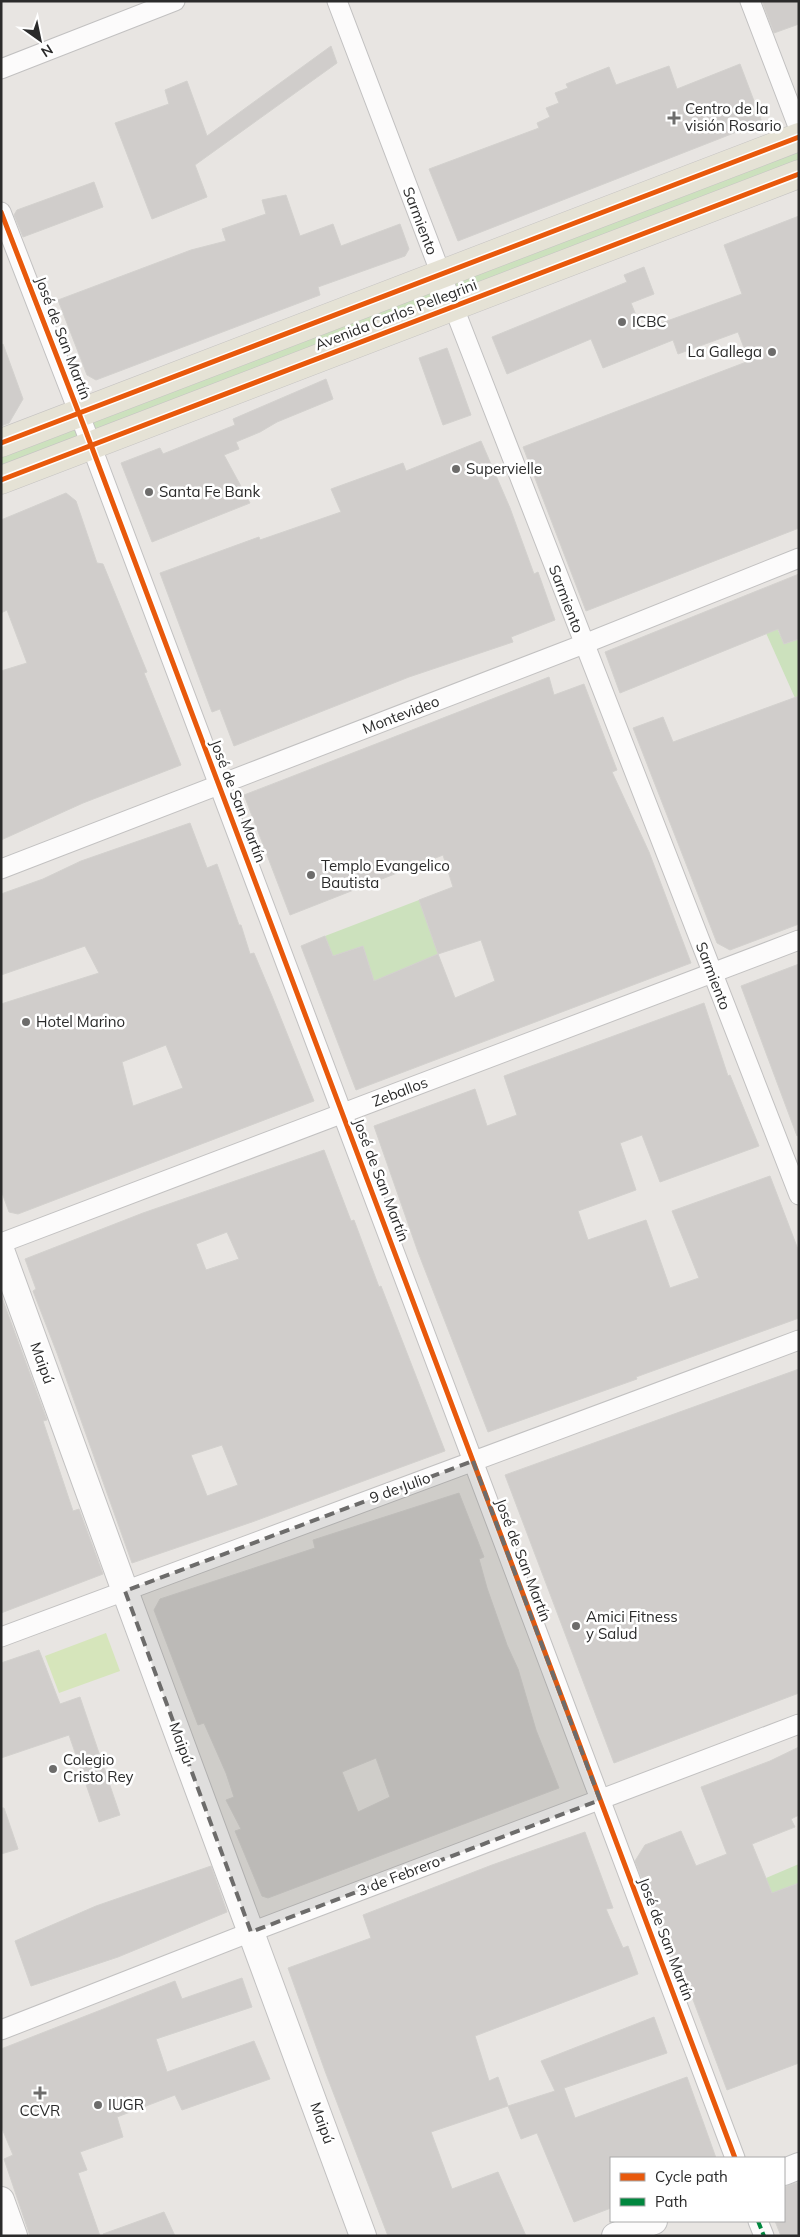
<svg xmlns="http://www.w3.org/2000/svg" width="800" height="2237" font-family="Mulish,sans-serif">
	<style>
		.green { fill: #cce1bd }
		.pitch { fill: #d6e5bb }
		.building { fill: #d0cdcb; stroke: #d3d1ce; fill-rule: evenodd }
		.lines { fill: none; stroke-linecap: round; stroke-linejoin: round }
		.street-casing { stroke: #c2c1c1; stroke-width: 21 }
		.secondary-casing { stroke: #c2c1c1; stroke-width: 28 }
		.primary-casing { stroke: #c5c3c2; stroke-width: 29 }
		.street { stroke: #fcfbfb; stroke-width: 19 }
		.secondary { stroke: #fcfbfb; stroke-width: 26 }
		.primary { stroke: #e5e2d5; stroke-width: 28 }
		.quiet { stroke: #00873e; stroke-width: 4; stroke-dasharray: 8 4; stroke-linecap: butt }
		.cycleway-casing { stroke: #fff; stroke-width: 8 }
		.cycleway { stroke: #e8590c; stroke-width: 5 }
		.marked { fill: #6d6c6b; fill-opacity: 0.2; stroke: #6d6c6b; stroke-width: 4; stroke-dasharray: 10 6; stroke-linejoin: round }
		.poi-dot { fill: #6d6c6b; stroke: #fff; stroke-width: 2 }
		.labels { text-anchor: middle; stroke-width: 5; stroke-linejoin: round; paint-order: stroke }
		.poi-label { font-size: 15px; fill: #2b2b2b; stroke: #fff; text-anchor: start }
		.street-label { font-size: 15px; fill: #2b2b2b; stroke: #fff }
	</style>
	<rect width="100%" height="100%" fill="#e8e5e2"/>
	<g class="green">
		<path d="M799,137V174L1,480V443Z"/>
		<path d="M777,628L784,644L799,639V696L795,698L766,633Z"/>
		<path d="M419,900L438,954L374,981L363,946L333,956L325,936Z"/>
		<path d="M799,1864V1883L772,1893L766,1878Z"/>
	</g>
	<path class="pitch" d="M106,1633L120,1671L59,1693L45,1656Z"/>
	<g class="building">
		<path d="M762,1H799V24L774,33Z"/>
		<path d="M331,46L337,63L195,165L207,197L152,219L115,123L169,104L165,90L187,81L207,136Z"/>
		<path d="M740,64L762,122L458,241L429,169L539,128L537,123L550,117L546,108L559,103L555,93L568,88L566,84L609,67L616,85L669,66L677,89Z"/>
		<path d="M94,182L103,207L23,237L14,215L17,210Z"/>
		<path d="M286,195L300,236L333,224L341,246L400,224L409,249L405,256L318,287L320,295L96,380L87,375L58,300L191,250L226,241L222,229L266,214L262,200Z"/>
		<path d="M799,216V528L586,611L523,447L749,361L738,332L678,354L673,340L603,368L591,339L507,374L492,337L627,282L624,275L644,267L654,294L631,303L642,330L742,294L724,245Z"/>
		<path d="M3,344L23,399L9,423L1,426V345Z"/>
		<path d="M447,348L471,415L443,425L419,358Z"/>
		<path d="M326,379L333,399L277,422L260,432L236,442L239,449L224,455L250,503L152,542L121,463L160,448L163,454L235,425L233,419Z"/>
		<path d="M481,441L510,508L534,574L538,572L555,620L511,637L513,642L409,677L234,746L220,709L212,712L160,573L259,537L260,540L341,512L331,489L403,463L406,471Z"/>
		<path d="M66,493L76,501L97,563L103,564L147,672L144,673L181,765L83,803L1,840V671L27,663L7,610L1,613V520Z"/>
		<path d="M799,574V639L784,644L778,629L620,693L605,652Z"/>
		<path d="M549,677L554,695L584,684L617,770L612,772L649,852L691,963L356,1090L301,946L325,936L333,956L363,946L374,981L438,954L419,900L453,887L443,855L290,915L244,795ZM481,940L495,981L455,998L438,954Z"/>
		<path d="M799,696V924L730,950L717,943L633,728L663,717L673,742Z"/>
		<path d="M190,823L207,868L217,864L239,925H241L250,954L254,953L272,996L314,1101L18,1214L9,1212L1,1190V1004L99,973L85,946L1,975V894L43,879L81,861ZM166,1045L183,1088L133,1106L122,1062Z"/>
		<path d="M799,964V1135L797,1136L741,986Z"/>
		<path d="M704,1003L728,1076L730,1075L759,1146L660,1182L642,1135L620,1143L636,1190L578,1211L588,1240L646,1220L670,1288L699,1278L672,1211L770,1176L799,1252V1318L636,1377L637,1379L488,1432L418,1252L374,1126L475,1089L487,1126L517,1115L504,1076Z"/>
		<path d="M324,1150L351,1221L354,1220L379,1287L381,1286L445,1451L252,1522L132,1563L57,1353L33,1291L36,1289L25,1259L143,1213ZM227,1232L239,1259L206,1270L196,1244ZM222,1445L238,1485L207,1496L191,1455Z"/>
		<path d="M1,1295L47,1420L43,1421L73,1511L79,1509L103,1574L1,1613Z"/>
		<path d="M799,1369V1693L614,1763L505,1475Z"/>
		<path d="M459,1493L484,1557L479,1559L487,1588L507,1645L518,1669L536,1730L559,1788L268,1898L262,1896L235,1831L241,1829L226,1800L234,1797L226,1773L204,1723L198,1725L154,1610L160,1599L315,1548L313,1540ZM376,1758L390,1797L358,1812L342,1772Z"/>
		<path d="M39,1650L60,1704L80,1697L120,1815L99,1822L69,1735L1,1758V1663Z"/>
		<path d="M799,1747V1815L791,1819L795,1827L752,1844L772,1893L799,1883V2063L727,2090L677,1957L672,1959L635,1861L645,1845L681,1831L696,1866L727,1854L701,1787L770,1761Z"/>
		<path d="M1,1808H4L18,1849L1,1854Z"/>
		<path d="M585,1832L613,1908L606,1909L623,1948L628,1946L638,1974L475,2036L489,2081L498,2077L508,2106L431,2132L452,2189L498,2172L526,2236H388L325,2071L288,1968L371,1938L363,1915L492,1865Z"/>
		<path d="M211,1866L227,1912L118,1957L31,1986L15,1941L96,1906Z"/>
		<path d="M242,1978L252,2007L156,2039L167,2072L254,2041L270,2079L182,2110L175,2095L117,2117L123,2137L80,2152L87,2170L78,2173L100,2236H30L4,2159L13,2155L1,2126V2049L175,1981L182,1999Z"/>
		<path d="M654,2017L667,2053L564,2088L575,2118L687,2077L716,2158H611V2208L574,2222L537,2133L521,2139L508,2106L555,2091L541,2061Z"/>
		<path d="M799,2182V2236H781L775,2221H784V2187Z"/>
		<path d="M164,2212L175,2236H104L103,2234Z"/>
	</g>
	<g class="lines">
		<g class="street-casing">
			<g id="street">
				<path d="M337,1L447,290L799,1195"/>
				<path d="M750,1L799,129"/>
				<path d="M1,69L175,1"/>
				<path d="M1,212L85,429L735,2158"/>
				<path d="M1,869L584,644L799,558"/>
				<path d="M1,1243L799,940"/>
				<path d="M1,1637L799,1340"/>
				<path d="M1,2030L251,1932L799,1724"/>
				<path d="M758,2221L764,2236"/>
			</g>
		</g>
		<g class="secondary-casing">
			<g id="secondary">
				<path d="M1,1250L125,1591L363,2236"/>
				<path d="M784,2172L799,2166"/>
				<path d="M1,2200L14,2236"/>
				<path d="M615,2236L654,2221"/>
			</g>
		</g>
		<g class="primary-casing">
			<g id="primary">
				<path d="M1,443L799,137"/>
				<path d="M1,480L799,174"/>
			</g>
		</g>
		<use href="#street" class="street"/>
		<use href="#secondary" class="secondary"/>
		<use href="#primary" class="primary"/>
		<path class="quiet" d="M758,2221L764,2236"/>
		<g class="cycleway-casing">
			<g id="cycleway">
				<path d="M1,212L85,429L735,2158"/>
				<path d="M1,443L799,137"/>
				<path d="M1,480L799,174"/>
			</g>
		</g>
		<use href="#cycleway" class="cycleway"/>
	</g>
	<path class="marked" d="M473,1461L600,1800L251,1932L125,1591Z"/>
	<g class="poi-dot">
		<path d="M671.5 110.5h5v5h5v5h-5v5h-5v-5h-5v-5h5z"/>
		<circle cx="622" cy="322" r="5"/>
		<circle cx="772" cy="352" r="5"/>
		<circle cx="456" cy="469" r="5"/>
		<circle cx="149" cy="492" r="5"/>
		<circle cx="311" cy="875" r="5"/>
		<circle cx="26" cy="1022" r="5"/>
		<circle cx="576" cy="1626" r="5"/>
		<circle cx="53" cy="1769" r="5"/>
		<path d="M37.5 2085.5h5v5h5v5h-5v5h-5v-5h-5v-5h5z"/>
		<circle cx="98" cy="2105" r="5"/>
	</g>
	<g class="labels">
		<g class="poi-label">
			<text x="685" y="114">Centro de la<tspan x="685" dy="17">visión Rosario</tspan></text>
			<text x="632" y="327">ICBC</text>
			<text x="762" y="357" text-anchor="end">La Gallega</text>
			<text x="466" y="474">Supervielle</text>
			<text x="159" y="497">Santa Fe Bank</text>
			<text x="321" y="871">Templo Evangelico<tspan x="321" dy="17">Bautista</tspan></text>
			<text x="36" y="1027">Hotel Marino</text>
			<text x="586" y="1622">Amici Fitness<tspan x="586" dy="17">y Salud</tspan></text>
			<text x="63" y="1765">Colegio<tspan x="63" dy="17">Cristo Rey</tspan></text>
			<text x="108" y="2110">IUGR</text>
			<text x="40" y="2116" text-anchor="middle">CCVR</text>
		</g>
		<g class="street-label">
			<text transform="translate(420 221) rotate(69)" y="5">Sarmiento</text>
			<text transform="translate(396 315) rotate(-21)" y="5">Avenida Carlos Pellegrini</text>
			<text transform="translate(63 338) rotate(69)" y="5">José de San Martín</text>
			<text transform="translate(566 599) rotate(69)" y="5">Sarmiento</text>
			<text transform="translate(401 715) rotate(-21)" y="5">Montevideo</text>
			<text transform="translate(238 801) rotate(69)" y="5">José de San Martín</text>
			<text transform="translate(713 976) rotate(69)" y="5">Sarmiento</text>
			<text transform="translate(400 1092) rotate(-21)" y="5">Zeballos</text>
			<text transform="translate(381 1180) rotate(69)" y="5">José de San Martín</text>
			<text transform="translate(42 1363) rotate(70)" y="5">Maipú</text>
			<text transform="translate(400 1488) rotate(-20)" y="5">9 de Julio</text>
			<text transform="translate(523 1560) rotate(69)" y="5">José de San Martín</text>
			<text transform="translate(181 1743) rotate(70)" y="5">Maipú</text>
			<text transform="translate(399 1876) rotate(-21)" y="5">3 de Febrero</text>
			<text transform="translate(666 1939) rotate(69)" y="5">José de San Martín</text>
			<text transform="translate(322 2123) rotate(70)" y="5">Maipú</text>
		</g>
	</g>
	<rect width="800" height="2237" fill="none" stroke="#2b2b2b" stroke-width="5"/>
	<rect x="610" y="2157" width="175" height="65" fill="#ffffff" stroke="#aaaaaa"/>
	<rect x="620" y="2173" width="25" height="8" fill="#e8590c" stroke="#aaaaaa"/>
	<text x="655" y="2182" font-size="15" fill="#2b2b2b">Cycle path</text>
	<rect x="620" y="2198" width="25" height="8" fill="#00873e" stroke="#aaaaaa"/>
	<text x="655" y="2207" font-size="15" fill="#2b2b2b">Path</text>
	<g transform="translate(40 40) rotate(147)" stroke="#ffffff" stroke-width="4" paint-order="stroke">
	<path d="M0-4L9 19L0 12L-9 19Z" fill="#2b2b2b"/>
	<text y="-8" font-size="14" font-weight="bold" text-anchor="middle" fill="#2b2b2b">N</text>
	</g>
</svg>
